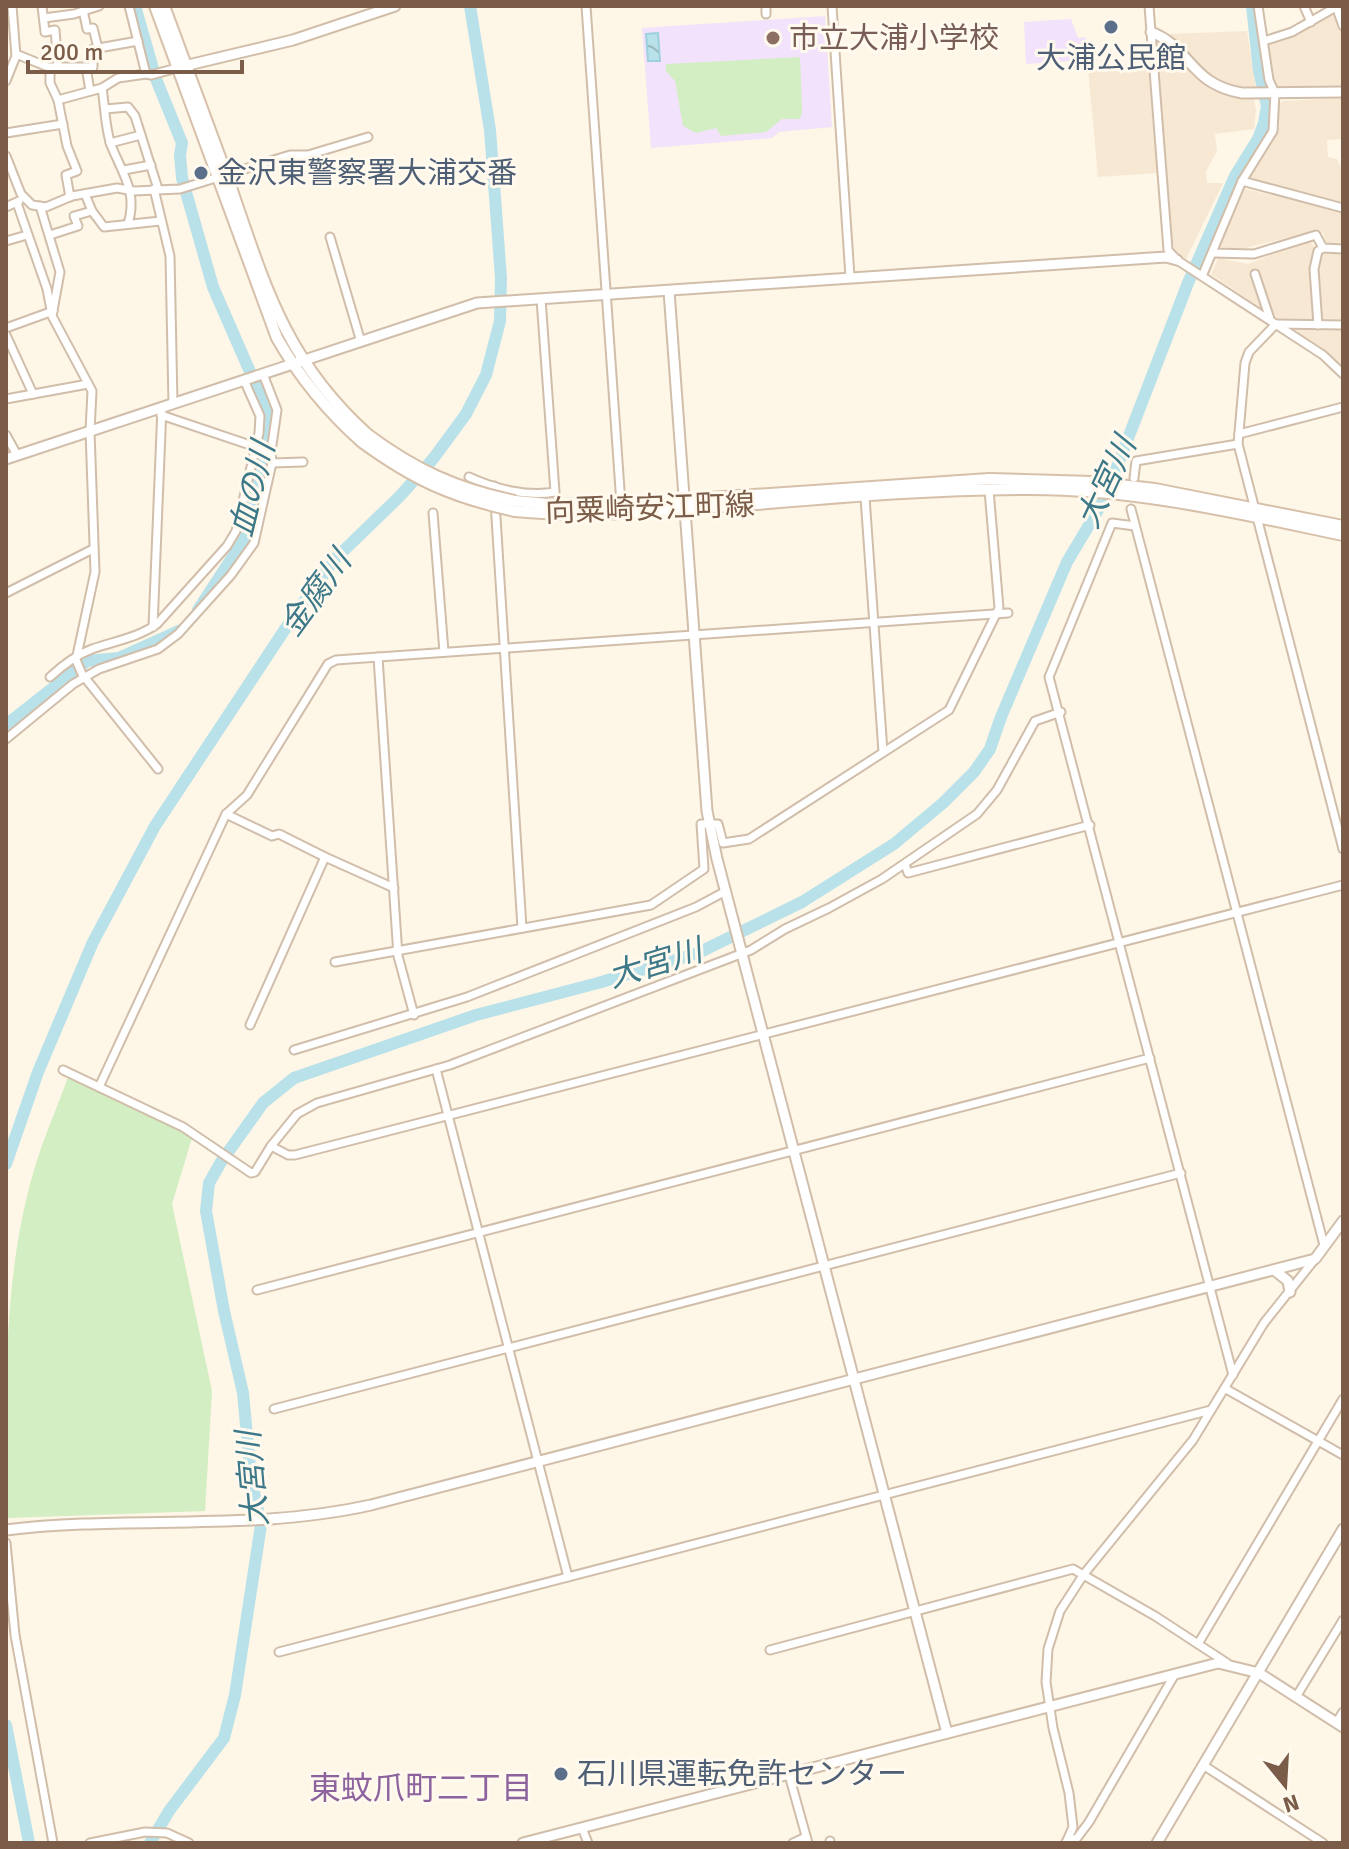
<svg xmlns="http://www.w3.org/2000/svg" width="1349" height="1849" font-family="Signika,'Noto Sans JP',sans-serif">
	<style>
		.residential { fill: #f7e8d3 }
		.education { fill: #f3e2fb }
		.park { fill: #d2eec2 }
		.water { fill: url(#water-waves); stroke: #9dd0dd; stroke-width: 2 }
		.lines { fill: none; stroke-linecap: round; stroke-linejoin: round }
		.river { stroke: #b8e1ea; stroke-width: 12 }
		.minor-casing { stroke: #d1beaa; stroke-width: 11 }
		.tertiary-casing { stroke: #d1beaa; stroke-width: 13 }
		.secondary-casing { stroke: #d7c0aa; stroke-width: 14 }
		.minor { stroke: #fff; stroke-width: 7 }
		.tertiary { stroke: #fff; stroke-width: 9 }
		.secondary { stroke: #fff; stroke-width: 10 }
		.secondary-bridge-casing { stroke: #d7c0aa; stroke-width: 14; stroke-linecap: butt }
		.secondary-bridge { stroke: #fff; stroke-width: 10 }
		.service-dot { fill: #5c6f8a; stroke: #fff9ee; stroke-width: 3 }
		.education-dot { fill: #8d6e63; stroke: #fff9ee; stroke-width: 3 }
		.labels { text-anchor: middle; stroke-width: 6; stroke-linejoin: round; paint-order: stroke }
		.education-label { font-size: 30px; fill: #785e54; stroke: #fff9ee; text-anchor: start }
		.service-label { font-size: 30px; fill: #4e5e75; stroke: #fff9ee; text-anchor: start }
		.street-label { font-size: 30px; fill: #7a5c48; stroke: #fff9ee }
		.water-label { font-size: 32px; font-style: italic; fill: #3c7888; stroke: #fff9ee }
		.neighbourhood-label { font-size: 32px; fill: #8d639e; stroke: #fff9ee }
	</style>
	<defs>
		<pattern id="water-waves" width="16" height="10" patternUnits="userSpaceOnUse" patternTransform="scale(2)"><rect width="16" height="10" fill="#b8e1ea"/><path d="M0 5q4-4 8 0t8 0" fill="none" stroke="#9bbac0"/></pattern>
	</defs>
	<rect width="100%" height="100%" fill="#fef6e6"/>
	<g class="residential">
		<path d="M1332,15L1336,17L1343,37V87L1275,88L1270,80L1265,45L1300,32Z"/>
		<path d="M1247,31L1256,88L1238,89L1215,80L1199,68L1169,34Z"/>
		<path d="M1157,41L1168,44L1212,91L1254,98L1256,110L1254,129L1215,134L1217,151L1206,171L1207,183H1223L1186,259L1177,253L1172,243L1169,229L1155,45Z"/>
		<path d="M1148,65L1157,173L1098,177L1088,68Z"/>
		<path d="M1343,98V139L1327,140L1328,157L1337,159L1343,171V202L1261,184L1249,177L1277,132L1279,105L1282,101Z"/>
		<path d="M1245,189L1343,212V245H1327L1323,233L1315,231L1241,249L1219,247Z"/>
		<path d="M1309,240L1316,249V322L1280,323L1271,315L1257,271L1252,272L1265,311L1211,274L1218,258L1248,264Z"/>
		<path d="M1319,251L1343,252V321L1320,322L1317,271Z"/>
		<path d="M1292,328L1343,329V369L1335,359Z"/>
	</g>
	<g class="education">
		<path d="M825,16L832,127L779,132L772,138L651,148L642,28Z"/>
		<path d="M1071,19L1078,38L1086,37L1087,61L1084,66L1074,61L1026,64L1024,22Z"/>
	</g>
	<g class="park">
		<path d="M800,57L802,112L800,119H782L766,132L721,136L716,128L696,133L683,126L675,81L666,71V64Z"/>
		<path d="M68,1077L172,1125L192,1138L172,1204L212,1391L205,1511L7,1518C6,1401 1,1283 34,1170C43,1139 57,1108 68,1077Z"/>
	</g>
	<path class="water" d="M658,33L660,61H648L646,34Z"/>
	<g class="lines">
		<g class="river">
			<path d="M135,6L156,79L182,143L180,155L182,178L213,287L268,413V427L252,513L243,541L198,610"/>
			<path d="M6,725L87,661L119,658L181,630"/>
			<path d="M6,1164L38,1072L93,942L155,826L295,614L336,558L400,496L433,459L466,414L486,375L500,321L501,278L490,130L470,6"/>
			<path d="M6,1725L29,1843"/>
			<path d="M150,1843L169,1811L224,1738L235,1695L261,1525L251,1478L243,1393L224,1311L206,1211L209,1183L221,1162L263,1103L294,1078L476,1015L598,983L698,953L802,902L894,844L943,803L974,772L990,749L1001,717L1067,562L1098,510L1115,472L1188,283L1235,176L1258,139L1264,123L1267,106L1259,71L1252,6"/>
		</g>
		<g class="minor-casing">
			<g id="minor">
				<path d="M42,6L45,32L55,30L58,67"/>
				<path d="M129,6L146,74L151,75L177,68"/>
				<path d="M586,6L621,504"/>
				<path d="M766,6V14"/>
				<path d="M832,6L850,277"/>
				<path d="M1149,6L1168,250L1177,260L1323,355L1343,374"/>
				<path d="M1304,6L1311,22"/>
				<path d="M1336,6L1343,26"/>
				<path d="M83,10L87,29L93,28L98,48"/>
				<path d="M44,18L74,14L99,6"/>
				<path d="M1264,41L1292,32L1336,7"/>
				<path d="M16,54L48,67H93V49L138,41"/>
				<path d="M86,67L90,91"/>
				<path d="M50,68V83L58,100"/>
				<path d="M6,81L16,56L12,6"/>
				<path d="M105,109L128,107L135,116L158,189"/>
				<path d="M6,133L63,124"/>
				<path d="M110,143L141,135"/>
				<path d="M6,156L21,194L32,205L46,207L72,196L117,188L134,191L180,189L290,155H308L368,137"/>
				<path d="M124,170L151,165"/>
				<path d="M1242,181L1343,208"/>
				<path d="M154,189L170,256L173,404"/>
				<path d="M85,194L92,211L104,227L160,221"/>
				<path d="M70,197L66,175L77,171L67,146L58,100L102,88"/>
				<path d="M17,203L47,289L51,310"/>
				<path d="M40,206L60,272L52,316L92,391L90,431L95,572L76,660L82,674L158,769"/>
				<path d="M6,207L19,201"/>
				<path d="M128,224C138,192 122,173 111,145C105,128 105,106 102,88L118,78L146,74"/>
				<path d="M50,235L78,226L74,216L92,211"/>
				<path d="M330,237L361,342"/>
				<path d="M6,241L27,235"/>
				<path d="M1213,253L1254,254L1316,235L1323,248L1343,249"/>
				<path d="M1203,274L1242,181L1273,131L1275,93L1269,80L1258,6"/>
				<path d="M1255,274L1270,319"/>
				<path d="M1318,325L1314,269L1318,251L1323,248"/>
				<path d="M1343,325L1276,324L1249,352L1245,363L1238,444L1343,849"/>
				<path d="M6,328L53,311"/>
				<path d="M6,335L33,394"/>
				<path d="M6,399L88,384"/>
				<path d="M161,415L271,452"/>
				<path d="M1239,434L1343,407"/>
				<path d="M6,435L17,455"/>
				<path d="M272,463L303,462"/>
				<path d="M469,477C495,489 527,497 555,492L541,299"/>
				<path d="M1134,478L1136,461L1238,444"/>
				<path d="M494,486L522,928"/>
				<path d="M865,497L883,752"/>
				<path d="M1131,509L1324,1245"/>
				<path d="M433,513L444,652"/>
				<path d="M1135,526L1112,523L1049,677L1233,1375"/>
				<path d="M6,593L93,549"/>
				<path d="M153,627L162,407"/>
				<path d="M378,657L398,956L414,1015"/>
				<path d="M50,677C63,665 76,655 92,649C115,641 137,638 157,624L227,546L236,531L259,433L260,416L244,380"/>
				<path d="M6,739L73,684L99,669L158,649L178,634L231,575L254,543L272,463L271,452L277,410L263,374"/>
				<path d="M226,814L272,836L279,834L325,857"/>
				<path d="M905,864L908,873L1090,825"/>
				<path d="M335,962L651,905L704,869L701,824H718L723,843L749,839L949,710L999,608L989,490"/>
				<path d="M250,1025L325,857L394,888"/>
				<path d="M294,1050L467,997L696,907L726,891"/>
				<path d="M436,1069L568,1577"/>
				<path d="M63,1070L183,1127L251,1173L255,1172L271,1146L288,1155H295L1343,885"/>
				<path d="M99,1087L226,814L247,795L328,664L336,660L1008,613"/>
				<path d="M271,1146L297,1114L317,1103L450,1065L751,950L785,929L829,908L882,879L977,814L997,790L1035,721L1061,712"/>
				<path d="M257,1290L1150,1058"/>
				<path d="M1226,1389L1343,1455"/>
				<path d="M274,1409L1181,1173"/>
				<path d="M6,1543L15,1635L53,1843"/>
				<path d="M1198,1644L1343,1399"/>
				<path d="M770,1650L1073,1569L1155,1616L1227,1663"/>
				<path d="M279,1652L1211,1410"/>
				<path d="M1296,1697L1343,1620"/>
				<path d="M1336,1723L1343,1712"/>
				<path d="M1203,1765L1323,1843"/>
				<path d="M789,1775L808,1843"/>
				<path d="M582,1828L588,1843"/>
				<path d="M830,1841V1843"/>
				<path d="M1066,1842L1077,1838L1089,1822L1175,1674"/>
				<path d="M90,1843L145,1832L167,1833L189,1843"/>
				<path d="M793,1843L806,1837"/>
				<path d="M1066,1843L1073,1827L1069,1793L1053,1728L1046,1682L1048,1649L1060,1611L1084,1574L1193,1440L1264,1323L1315,1259"/>
			</g>
		</g>
		<g class="tertiary-casing">
			<g id="tertiary">
				<path d="M1151,32C1192,48 1189,84 1242,93L1343,92"/>
				<path d="M180,67L293,40L395,6"/>
				<path d="M669,291L707,811L717,859L947,1733"/>
				<path d="M6,459L477,303L1166,257L1177,260"/>
				<path d="M1274,1270L1288,1281L1290,1292"/>
				<path d="M6,1530C127,1515 251,1532 371,1505L1315,1259L1343,1221"/>
				<path d="M523,1843L1218,1663L1259,1673L1343,1727"/>
				<path d="M1157,1843L1343,1529"/>
			</g>
		</g>
		<g class="secondary-casing">
			<g id="secondary">
				<path d="M155,6L277,338C300,378 328,412 362,442"/>
				<path d="M164,6C185,64 207,121 228,179C264,282 283,358 367,434"/>
				<path d="M515,501L558,505L621,504L989,479L1092,482L1155,489L1343,526"/>
				<path d="M515,511C588,518 660,511 733,506C830,498 928,489 1025,489C1133,488 1238,513 1343,535"/>
			</g>
		</g>
		<use href="#minor" class="minor"/>
		<use href="#tertiary" class="tertiary"/>
		<use href="#secondary" class="secondary"/>
		<g class="secondary-bridge-casing">
			<g id="secondary-bridge">
				<path d="M367,434C415,470 457,489 515,501"/>
				<path d="M362,442C414,480 452,497 515,511"/>
			</g>
		</g>
		<use href="#secondary-bridge" class="secondary-bridge"/>
	</g>
	<g class="service-dot">
		<circle cx="1111" cy="27" r="8"/>
		<circle cx="201" cy="173" r="8"/>
		<circle cx="561" cy="1774" r="8"/>
	</g>
	<circle class="education-dot" cx="773" cy="38" r="8"/>
	<g class="labels">
		<g class="education-label">
			<text x="789" y="48">市立大浦小学校</text>
		</g>
		<g class="service-label">
			<text x="1111" y="68" text-anchor="middle">大浦公民館</text>
			<text x="217" y="183">金沢東警察署大浦交番</text>
			<text x="577" y="1784">石川県運転免許センター</text>
		</g>
		<g class="street-label">
			<text transform="translate(650 508) rotate(-2)" y="10">向粟崎安江町線</text>
		</g>
		<g class="water-label">
			<text transform="translate(1106 482) rotate(-65)" y="11">大宮川</text>
			<text transform="translate(252 489) rotate(-76)" y="11">血の川</text>
			<text transform="translate(315 593) rotate(-54)" y="11">金腐川</text>
			<text transform="translate(655 963) rotate(-17)" y="11">大宮川</text>
			<text transform="translate(252 1479) rotate(-95)" y="11">大宮川</text>
		</g>
		<g class="neighbourhood-label">
			<text x="421" y="1799">東蚊爪町二丁目</text>
		</g>
	</g>
	<rect width="1349" height="1849" fill="none" stroke="#7a5c48" stroke-width="16"/>
	<g transform="translate(1285 1785) rotate(162)" stroke="#fff9ee" stroke-width="6" paint-order="stroke">
	<path d="M0-6L14 30L0 20L-14 30Z" fill="#7a5c48"/>
	<text y="-12" font-size="22" font-weight="bold" text-anchor="middle" fill="#7a5c48">N</text>
	</g>
	<path d="M28 60v12h214v-12" fill="none" stroke="#7a5c48" stroke-width="4"/>
	<text x="40" y="60" font-size="24" fill="#7a5c48" stroke="#fff9ee" stroke-width="6" paint-order="stroke">200 m</text>
</svg>
